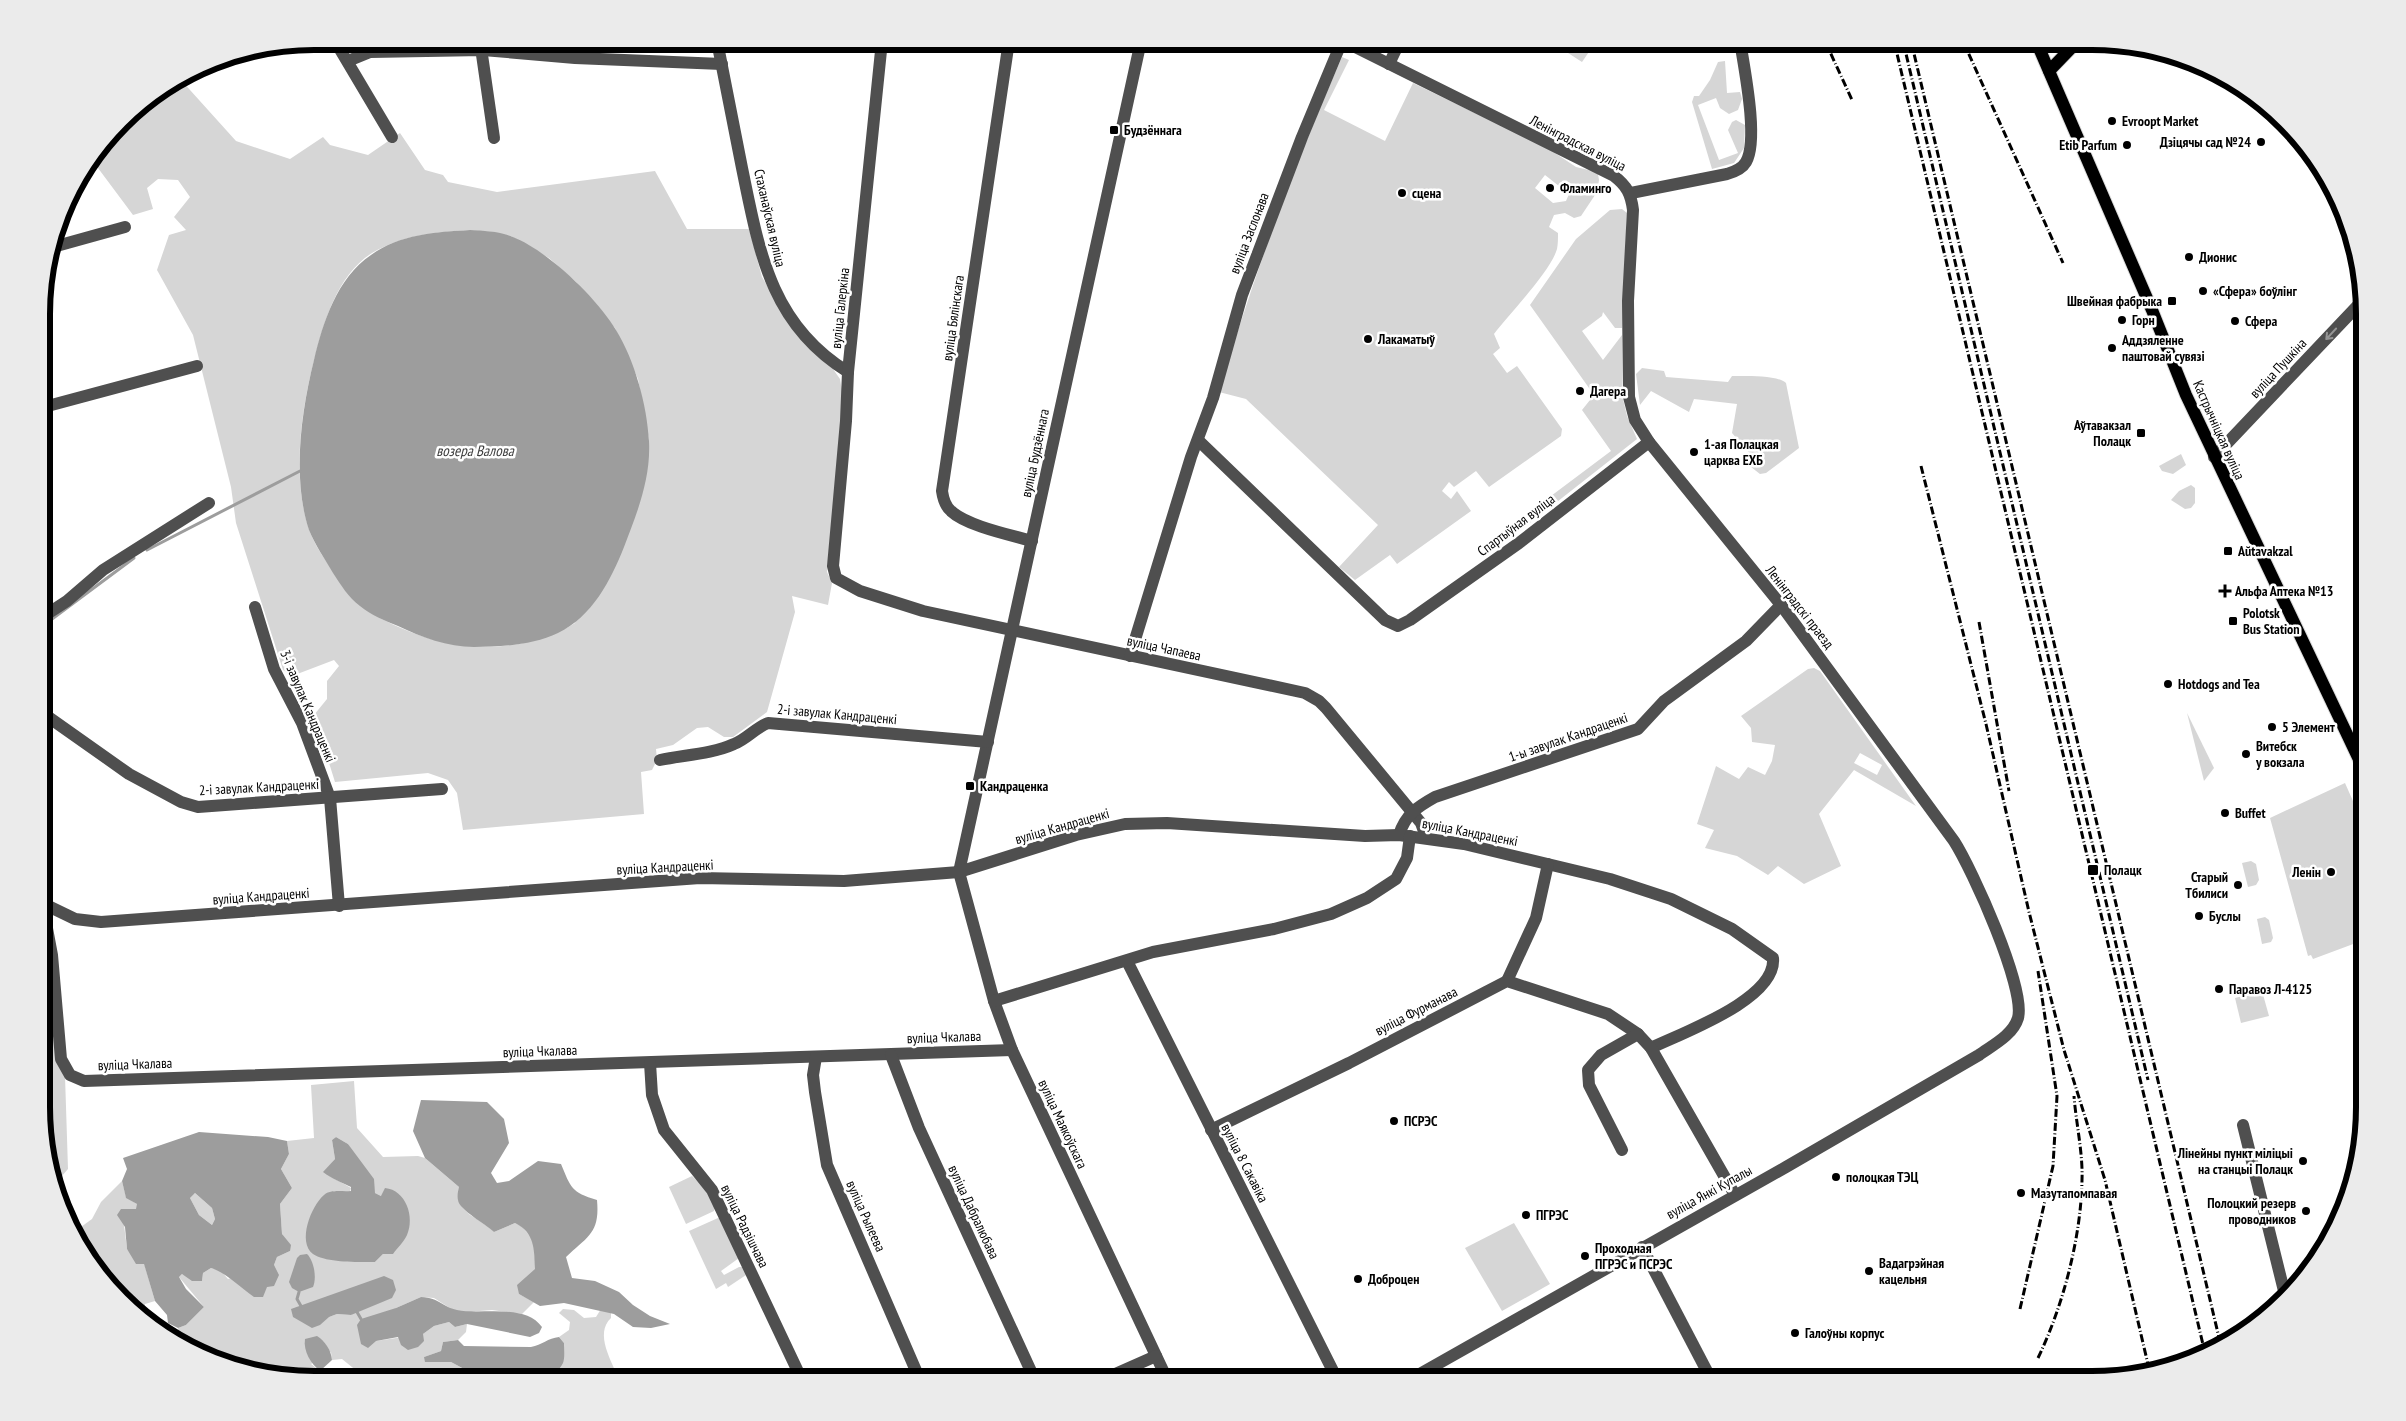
<svg xmlns="http://www.w3.org/2000/svg" width="2406" height="1421" font-family="'PT Sans Narrow',sans-serif">
	<style>
		.green { fill: #d6d6d6; fill-rule: evenodd }
		.water { fill: #9d9d9d; fill-rule: evenodd }
		.lines { fill: none; stroke-linecap: round; stroke-linejoin: round }
		.stream { stroke: #9d9d9d; stroke-width: 3 }
		.major-casing { stroke: #dbdbdb; stroke-width: 14 }
		.minor { stroke: #4f4f4f; stroke-width: 12 }
		.major { stroke: #000; stroke-width: 12 }
		.rail { stroke: #000; stroke-width: 3; stroke-dasharray: 8 2.5 1 2.5; stroke-linecap: butt }
		.oneway { stroke: #959595 }
		.poi-dot { fill: #000; stroke: #fff; stroke-width: 2 }
		.labels { text-anchor: middle; stroke-width: 5; stroke-linejoin: round; paint-order: stroke }
		.poi-label { font-size: 14px; font-weight: bold; fill: #000; stroke: #fff; text-anchor: start }
		.street-label { font-size: 14px; fill: #000; stroke: #fff }
		.water-label { font-size: 15px; font-style: italic; fill: #3e3e3e; stroke: #fff }
		.rim { fill: none; stroke: #000; stroke-width: 6 }
	</style>
	<rect width="100%" height="100%" fill="#fff"/>
	<g class="green">
		<path d="M1599,41L1593,46L1582,62L1551,42Z"/>
		<path d="M1342,57L1349,60L1324,110L1385,141L1413,83L1549,149L1576,167L1593,171L1598,174L1599,180L1597,192L1581,216L1574,218L1565,213L1554,215L1549,227L1558,233C1558,238 1558,244 1557,249C1551,271 1509,314 1494,334L1500,348L1493,354L1507,373L1517,366L1562,429L1561,436L1489,487L1476,471L1454,487L1449,482L1442,491L1451,499L1457,491L1471,511L1397,564L1390,555L1355,580L1339,567L1378,525L1246,399L1219,392C1253,278 1294,165 1342,57ZM1545,175L1569,194L1566,201L1553,203L1535,188Z"/>
		<path d="M1725,61L1727,93L1740,92L1742,99L1738,110L1729,114L1720,108L1716,98L1698,105L1719,160L1738,153L1728,130L1732,122L1736,120L1745,125L1744,148L1734,163L1712,169L1692,102L1694,96H1699L1710,80L1718,62Z"/>
		<path d="M181,80L236,141L290,159L323,137L330,145L368,155L400,133L425,170L443,175L448,182L497,192L655,171L687,229H749L762,277L789,322L815,353L833,369L840,379L842,391V409L827,572L832,583L828,605L792,596L795,612L767,712L733,737H724L708,727L697,728L673,745L656,749L657,760L652,770L641,772L644,814L463,830L457,793L448,780L428,773L335,782L314,715L327,699V681L339,666L334,660L292,676L283,670L236,523L231,487L193,335L157,270L169,235L186,230L174,217L190,197L178,180L158,179L147,188L153,209L133,215L95,164L110,149L106,146L134,109ZM470,230L492,232L511,236L549,258L576,282L615,328L638,379L649,440L575,623C542,644 498,650 459,645C436,642 414,634 394,625C361,609 350,599 331,568C323,557 315,545 310,532C291,480 301,409 315,357C324,321 338,274 372,253C403,235 436,232 470,230Z"/>
		<path d="M1622,209L1627,213L1622,328H1615L1603,312L1602,316L1582,331L1603,360L1622,335V395L1627,416L1637,439L1520,531L1515,523L1611,451L1582,410L1594,395L1530,305L1576,239L1610,210Z"/>
		<path d="M1642,368L1664,371L1666,377L1728,382L1732,376C1745,376 1778,375 1786,383L1799,448L1766,473L1760,474L1751,467L1757,462L1732,433L1737,404L1694,399L1689,412L1651,391L1640,405L1636,374Z"/>
		<path d="M2181,454L2186,465L2173,474L2162,471L2159,466Z"/>
		<path d="M2191,485L2195,488V503L2191,508L2185,509L2171,500L2179,491Z"/>
		<path d="M1814,668L1820,671L1916,806L1854,770L1819,814L1841,866L1804,884L1778,866L1768,875L1737,856L1705,848L1714,830L1697,824L1716,766L1739,779L1748,767L1765,775L1772,761L1775,745L1752,742L1751,728L1741,716L1808,669ZM1860,753L1882,765L1877,775L1854,763Z"/>
		<path d="M2187,713L2214,768L2204,781Z"/>
		<path d="M2345,783L2364,826V940L2313,959L2311,955L2308,956L2270,818Z"/>
		<path d="M2251,861L2256,864L2259,880L2256,885L2248,887L2242,863Z"/>
		<path d="M2265,917L2269,920L2273,938L2271,942L2262,944L2257,919Z"/>
		<path d="M2262,991L2269,1016L2241,1023L2235,998Z"/>
		<path d="M50,1000L56,1061L65,1076L68,1169L61,1177L54,1169L50,1168L44,1142V1001Z"/>
		<path d="M354,1081L357,1128L383,1157L418,1156L425,1158L459,1187C456,1216 476,1214 494,1232L515,1223L521,1226L533,1239L536,1269L519,1294L534,1302L522,1314L492,1310L466,1312L453,1310L434,1298L421,1297L396,1308L376,1341L423,1334L434,1326L449,1322L455,1327L467,1324L466,1332L458,1340L443,1342L441,1351L424,1357L451,1362L464,1369H478L489,1380H368L342,1359L332,1360L331,1352L311,1364L320,1371L313,1380L243,1370L179,1344L178,1328L186,1325L204,1307L179,1277L182,1274L202,1281L203,1273L211,1268L221,1271L228,1279L274,1265L277,1257L290,1251L282,1234L280,1204L292,1188L281,1169L289,1154L287,1141L314,1138L311,1085ZM336,1137L348,1144L375,1193L381,1196L383,1254L375,1262L349,1261L333,1191L350,1192L351,1188C342,1182 333,1179 324,1172L335,1159L332,1140ZM393,1280L351,1315L337,1314L329,1317Z"/>
		<path d="M692,1176L704,1187L715,1207L714,1211L686,1224L669,1187Z"/>
		<path d="M122,1181L126,1197L137,1204V1209H122L127,1249L144,1263L155,1301L145,1304L144,1314L121,1300L87,1258L74,1232L92,1219L101,1202Z"/>
		<path d="M195,1193L212,1208L215,1219L212,1225L199,1215L190,1198Z"/>
		<path d="M718,1218H721L739,1258L721,1271L724,1275L739,1267H743L746,1275L728,1287L726,1283L716,1289L689,1231Z"/>
		<path d="M1514,1223L1550,1284L1502,1311L1465,1248Z"/>
		<path d="M563,1309L574,1310L584,1318L596,1317L601,1309L611,1310V1318C594,1334 612,1361 619,1380H552L551,1376L563,1362L564,1343L559,1337L569,1330L570,1322L559,1313Z"/>
	</g>
	<g class="water">
		<path d="M470,230C484,231 499,231 513,237C548,251 596,297 616,330C635,361 647,405 649,441C651,479 637,513 624,547C611,580 592,617 558,633C533,645 501,647 474,647C448,647 421,637 398,626C385,621 371,615 360,606C348,597 341,585 333,573C325,559 315,545 309,530C292,479 301,412 314,360C323,322 337,278 371,255C400,234 436,232 470,230Z"/>
		<path d="M421,1100L487,1102L504,1119L509,1143L491,1173L497,1183L509,1181L538,1161L561,1164C571,1188 571,1192 597,1200C600,1233 588,1236 566,1257L572,1278L595,1281L619,1292L633,1305L650,1316L670,1324L651,1328L633,1327L614,1314L564,1303L540,1306L519,1294L517,1285L535,1269C534,1249 535,1233 515,1223L494,1232C486,1224 459,1210 458,1200C457,1196 458,1191 459,1187L425,1158L413,1131Z"/>
		<path d="M199,1132L268,1137L287,1141L289,1154L281,1169L292,1188L280,1204L282,1234L291,1245L290,1251L277,1257L274,1265L279,1275L274,1286L267,1287L263,1297H254C241,1288 225,1272 211,1268L203,1273L202,1281H192L182,1274L179,1277L186,1289L204,1307L186,1325L178,1328L168,1323L167,1315L155,1301L144,1264H136L127,1249L125,1227L117,1215L121,1209H136L137,1204L126,1198L122,1181L127,1169L123,1158ZM195,1193L212,1208L215,1219L212,1225L199,1215L190,1198Z"/>
		<path d="M336,1137L348,1144L374,1179L375,1193L381,1196L385,1188C406,1190 415,1217 407,1235C404,1242 397,1248 393,1254H383L375,1262C360,1262 326,1263 313,1254C297,1242 311,1206 324,1195C331,1189 342,1192 351,1191V1187C341,1182 332,1179 323,1172L335,1159L332,1140Z"/>
		<path d="M307,1254C314,1261 317,1278 313,1287L299,1292L292,1288L289,1282L297,1258L300,1255Z"/>
		<path d="M384,1276L393,1280L396,1290L392,1298L351,1315L337,1314L329,1317L320,1325L312,1328L293,1317L291,1309Z"/>
		<path d="M421,1297C440,1298 442,1307 457,1310C481,1315 525,1303 542,1327L539,1333L530,1337L467,1324L455,1327L449,1322L434,1326L423,1334L424,1341L418,1347L408,1350L401,1345L398,1337L376,1341L368,1348L361,1344L357,1325L361,1319L396,1308Z"/>
		<path d="M317,1336C325,1341 331,1350 332,1360L320,1371C311,1364 303,1351 305,1339Z"/>
		<path d="M559,1337L564,1343C564,1349 565,1358 563,1363C550,1388 512,1380 489,1380L478,1369H464L451,1362H425L424,1357L441,1351L443,1342L458,1340L464,1346L531,1347C542,1345 548,1338 559,1337Z"/>
	</g>
	<g class="lines">
		<g class="stream">
			<path d="M147,550L300,471"/>
			<path d="M44,625L134,558"/>
			<path d="M299,1292L297,1299L301,1306"/>
			<path d="M357,1312L361,1319"/>
		</g>
		<g class="major-casing">
			<g id="major">
				<path d="M2036,41L2152,310L2186,395L2364,770"/>
				<path d="M2049,71L2078,41"/>
			</g>
		</g>
		<g class="minor">
			<path d="M335,41L392,137"/>
			<path d="M480,41L494,138"/>
			<path d="M717,41C725,83 734,126 742,168C759,250 770,324 848,372"/>
			<path d="M882,41L848,372L846,421L833,566L836,578L860,591L923,611L1305,693L1319,701L1326,708L1421,823L1426,837"/>
			<path d="M1009,41L942,491C943,498 945,506 951,511C967,526 1011,535 1032,541"/>
			<path d="M1141,41L959,872L994,1001L1012,1050L1167,1379"/>
			<path d="M1343,41L1614,176C1627,186 1631,194 1633,210L1628,301L1629,397L1635,420L1649,442L1781,605L1954,841C1972,869 2026,988 2018,1018C2013,1035 1993,1045 1979,1055L1786,1167L1411,1379"/>
			<path d="M348,61L370,52L483,50L575,58L722,64"/>
			<path d="M1389,64L1400,41"/>
			<path d="M1631,193L1727,174C1734,172 1742,169 1746,162C1759,140 1744,67 1740,41"/>
			<path d="M53,247L125,227"/>
			<path d="M44,407L197,366"/>
			<path d="M1199,441L1385,620L1398,626L1410,620L1519,543L1649,442"/>
			<path d="M2214,457L2364,299"/>
			<path d="M255,607L274,669L302,723L330,798L339,906"/>
			<path d="M44,616L67,601L103,570L209,503"/>
			<path d="M1130,656L1191,457L1213,398L1242,295L1302,137L1342,41"/>
			<path d="M44,714L129,774L181,802L198,807L442,789"/>
			<path d="M660,760C684,755 712,754 734,744C747,739 755,728 768,723L988,742"/>
			<path d="M1399,835C1405,815 1417,807 1435,797L1638,729L1664,701L1746,641L1781,605"/>
			<path d="M44,904L75,919L101,922L700,878L844,881L959,872L1076,835L1125,824L1167,823L1365,836L1399,835L1464,844L1610,879L1671,899L1732,929L1773,958C1777,999 1682,1033 1651,1048"/>
			<path d="M46,923L52,955L61,1059L70,1075L84,1081L1012,1050"/>
			<path d="M1127,961L1337,1379"/>
			<path d="M1507,981L1536,918L1548,864"/>
			<path d="M994,1001L1153,952L1274,929L1331,914L1367,898L1396,879L1407,858L1410,836"/>
			<path d="M891,1055L919,1128L1035,1380"/>
			<path d="M816,1057L813,1075L815,1092L827,1165L920,1380"/>
			<path d="M650,1063L652,1095L664,1130L712,1190L802,1380"/>
			<path d="M2243,1125L2286,1299"/>
			<path d="M1211,1130L1349,1063L1507,981L1608,1014L1638,1034L1651,1048L1735,1195"/>
			<path d="M1622,1150L1589,1085L1588,1070L1601,1055L1638,1034"/>
			<path d="M1642,1247L1711,1379"/>
			<path d="M1104,1379L1156,1356"/>
		</g>
		<use href="#major" class="major"/>
		<g class="rail">
			<path d="M1825,41L1852,100"/>
			<path d="M1894,41L2205,1353"/>
			<path d="M1903,41L2148,1080"/>
			<path d="M1911,41L2221,1346"/>
			<path d="M1963,41L2063,263"/>
			<path d="M1921,466L1986,724L2029,912L2064,1050L2105,1180L2150,1373"/>
			<path d="M1979,622L2009,791"/>
			<path d="M2020,1309L2053,1166L2057,1096L2038,971"/>
			<path d="M2038,1358C2063,1306 2081,1238 2082,1180C2083,1153 2076,1123 2074,1096"/>
		</g>
	</g>
	<defs><path id="oneway-shaft" d="M-6 0H5M1.5-3L5.5 0L1.5 3" fill="none" stroke-width="1.6" stroke-linecap="round" stroke-linejoin="round" transform="scale(1.25)"/></defs>
	<use class="oneway" href="#oneway-shaft" transform="translate(2331 334) rotate(133)"/>
	<g class="poi-dot">
		<circle cx="2112" cy="121" r="5"/>
		<rect x="1109" y="125" width="10" height="10" rx="2.5"/>
		<circle cx="2261" cy="142" r="5"/>
		<circle cx="2127" cy="145" r="5"/>
		<circle cx="1550" cy="188" r="5"/>
		<circle cx="1402" cy="193" r="5"/>
		<circle cx="2189" cy="257" r="5"/>
		<circle cx="2203" cy="291" r="5"/>
		<rect x="2167" y="296" width="10" height="10" rx="2.5"/>
		<circle cx="2122" cy="320" r="5"/>
		<circle cx="2235" cy="321" r="5"/>
		<circle cx="1368" cy="339" r="5"/>
		<circle cx="2112" cy="348" r="5"/>
		<circle cx="1580" cy="391" r="5"/>
		<rect x="2136" y="428" width="10" height="10" rx="2.5"/>
		<circle cx="1694" cy="452" r="5"/>
		<rect x="2223" y="546" width="10" height="10" rx="2.5"/>
		<path d="M2222.5 583.5h5v5h5v5h-5v5h-5v-5h-5v-5h5z"/>
		<rect x="2228" y="616" width="10" height="10" rx="2.5"/>
		<circle cx="2168" cy="684" r="5"/>
		<circle cx="2272" cy="727" r="5"/>
		<circle cx="2246" cy="754" r="5"/>
		<rect x="965" y="781" width="10" height="10" rx="2.5"/>
		<circle cx="2225" cy="813" r="5"/>
		<rect x="2087" y="864" width="12" height="12" rx="2.5"/>
		<circle cx="2331" cy="872" r="5"/>
		<circle cx="2238" cy="885" r="5"/>
		<circle cx="2199" cy="916" r="5"/>
		<circle cx="2219" cy="989" r="5"/>
		<circle cx="1394" cy="1121" r="5"/>
		<circle cx="2303" cy="1161" r="5"/>
		<circle cx="1836" cy="1177" r="5"/>
		<circle cx="2021" cy="1193" r="5"/>
		<circle cx="2306" cy="1211" r="5"/>
		<circle cx="1526" cy="1215" r="5"/>
		<circle cx="1585" cy="1256" r="5"/>
		<circle cx="1869" cy="1271" r="5"/>
		<circle cx="1358" cy="1279" r="5"/>
		<circle cx="1795" cy="1333" r="5"/>
	</g>
	<g class="labels">
		<g class="poi-label">
			<text x="2122" y="126">Evroopt Market</text>
			<text x="1124" y="135">Будзённага</text>
			<text x="2251" y="147" text-anchor="end">Дзіцячы сад №24</text>
			<text x="2117" y="150" text-anchor="end">Etib Parfum</text>
			<text x="1560" y="193">Фламинго</text>
			<text x="1412" y="198">сцена</text>
			<text x="2199" y="262">Дионис</text>
			<text x="2213" y="296">«Сфера» боўлінг</text>
			<text x="2162" y="306" text-anchor="end">Швейная фабрыка</text>
			<text x="2132" y="325">Горн</text>
			<text x="2245" y="326">Сфера</text>
			<text x="1378" y="344">Лакаматыў</text>
			<text x="2122" y="345">Аддзяленне<tspan x="2122" dy="16">паштовай сувязі</tspan></text>
			<text x="1590" y="396">Дагера</text>
			<text x="2131" y="430" text-anchor="end">Аўтавакзал<tspan x="2131" dy="16">Полацк</tspan></text>
			<text x="1704" y="449">1-ая Полацкая<tspan x="1704" dy="16">царква ЕХБ</tspan></text>
			<text x="2238" y="556">Aŭtavakzal</text>
			<text x="2235" y="596">Альфа Аптека №13</text>
			<text x="2243" y="618">Polotsk<tspan x="2243" dy="16">Bus Station</tspan></text>
			<text x="2178" y="689">Hotdogs and Tea</text>
			<text x="2282" y="732">5 Элемент</text>
			<text x="2256" y="751">Витебск<tspan x="2256" dy="16">у вокзала</tspan></text>
			<text x="980" y="791">Кандраценка</text>
			<text x="2235" y="818">Buffet</text>
			<text x="2104" y="875">Полацк</text>
			<text x="2321" y="877" text-anchor="end">Ленін</text>
			<text x="2228" y="882" text-anchor="end">Старый<tspan x="2228" dy="16">Тбилиси</tspan></text>
			<text x="2209" y="921">Буслы</text>
			<text x="2229" y="994">Паравоз Л-4125</text>
			<text x="1404" y="1126">ПСРЭС</text>
			<text x="2293" y="1158" text-anchor="end">Лінейны пункт міліцыі<tspan x="2293" dy="16">на станцыі Полацк</tspan></text>
			<text x="1846" y="1182">полоцкая ТЭЦ</text>
			<text x="2031" y="1198">Мазутапомпавая</text>
			<text x="2296" y="1208" text-anchor="end">Полоцкий резерв<tspan x="2296" dy="16">проводников</tspan></text>
			<text x="1536" y="1220">ПГРЭС</text>
			<text x="1595" y="1253">Проходная<tspan x="1595" dy="16">ПГРЭС и ПСРЭС</tspan></text>
			<text x="1879" y="1268">Вадагрэйная<tspan x="1879" dy="16">кацельня</tspan></text>
			<text x="1368" y="1284">Доброцен</text>
			<text x="1805" y="1338">Галоўны корпус</text>
		</g>
		<g class="street-label">
			<text transform="translate(1578 143) rotate(27)" y="5">Ленінградская вуліца</text>
			<text transform="translate(770 218) rotate(77)" y="5">Стаханаўская вуліца</text>
			<text transform="translate(1249 233) rotate(-69)" y="5">вуліца Заслонава</text>
			<text transform="translate(840 308) rotate(-84)" y="5">вуліца Галеркіна</text>
			<text transform="translate(953 318) rotate(-82)" y="5">вуліца Бялінскага</text>
			<text transform="translate(2278 368) rotate(-47)" y="5">вуліца Пушкіна</text>
			<text transform="translate(2219 430) rotate(66)" y="5">Кастрычніцкая вуліца</text>
			<text transform="translate(1035 453) rotate(-78)" y="5">вуліца Будзённага</text>
			<text transform="translate(1516 525) rotate(-37)" y="5">Спартыўная вуліца</text>
			<text transform="translate(1800 607) rotate(52)" y="5">Ленінградскі праезд</text>
			<text transform="translate(1164 648) rotate(12)" y="5">вуліца Чапаева</text>
			<text transform="translate(308 706) rotate(67)" y="5">3-і завулак Кандраценкі</text>
			<text transform="translate(837 714) rotate(5)" y="5">2-і завулак Кандраценкі</text>
			<text transform="translate(1568 737) rotate(-19)" y="5">1-ы завулак Кандраценкі</text>
			<text transform="translate(259 787) rotate(-3)" y="5">2-і завулак Кандраценкі</text>
			<text transform="translate(1062 826) rotate(-16)" y="5">вуліца Кандраценкі</text>
			<text transform="translate(1470 832) rotate(11)" y="5">вуліца Кандраценкі</text>
			<text transform="translate(665 867) rotate(-3)" y="5">вуліца Кандраценкі</text>
			<text transform="translate(261 896) rotate(-4)" y="5">вуліца Кандраценкі</text>
			<text transform="translate(1416 1011) rotate(-27)" y="5">вуліца Фурманава</text>
			<text transform="translate(944 1037) rotate(-2)" y="5">вуліца Чкалава</text>
			<text transform="translate(540 1051) rotate(-2)" y="5">вуліца Чкалава</text>
			<text transform="translate(135 1064) rotate(-2)" y="5">вуліца Чкалава</text>
			<text transform="translate(1063 1124) rotate(65)" y="5">вуліца Маякоўскага</text>
			<text transform="translate(1245 1163) rotate(63)" y="5">вуліца 8 Сакавіка</text>
			<text transform="translate(1709 1192) rotate(-29)" y="5">вуліца Янкі Купалы</text>
			<text transform="translate(974 1212) rotate(65)" y="5">вуліца Дабралюбава</text>
			<text transform="translate(866 1216) rotate(66)" y="5">вуліца Рылеева</text>
			<text transform="translate(745 1226) rotate(64)" y="5">вуліца Радзішчава</text>
		</g>
		<g class="water-label">
			<text x="475" y="456">возера Валова</text>
		</g>
	</g>
	<path d="M0 0H2406V1421H0ZM314 50H2092A264 264 0 0 1 2356 314V1107A264 264 0 0 1 2092 1371H314A264 264 0 0 1 50 1107V314A264 264 0 0 1 314 50Z" fill="#ebebeb" fill-rule="evenodd"/>
	<path class="rim" d="M314 50H2092A264 264 0 0 1 2356 314V1107A264 264 0 0 1 2092 1371H314A264 264 0 0 1 50 1107V314A264 264 0 0 1 314 50Z"/>
</svg>
